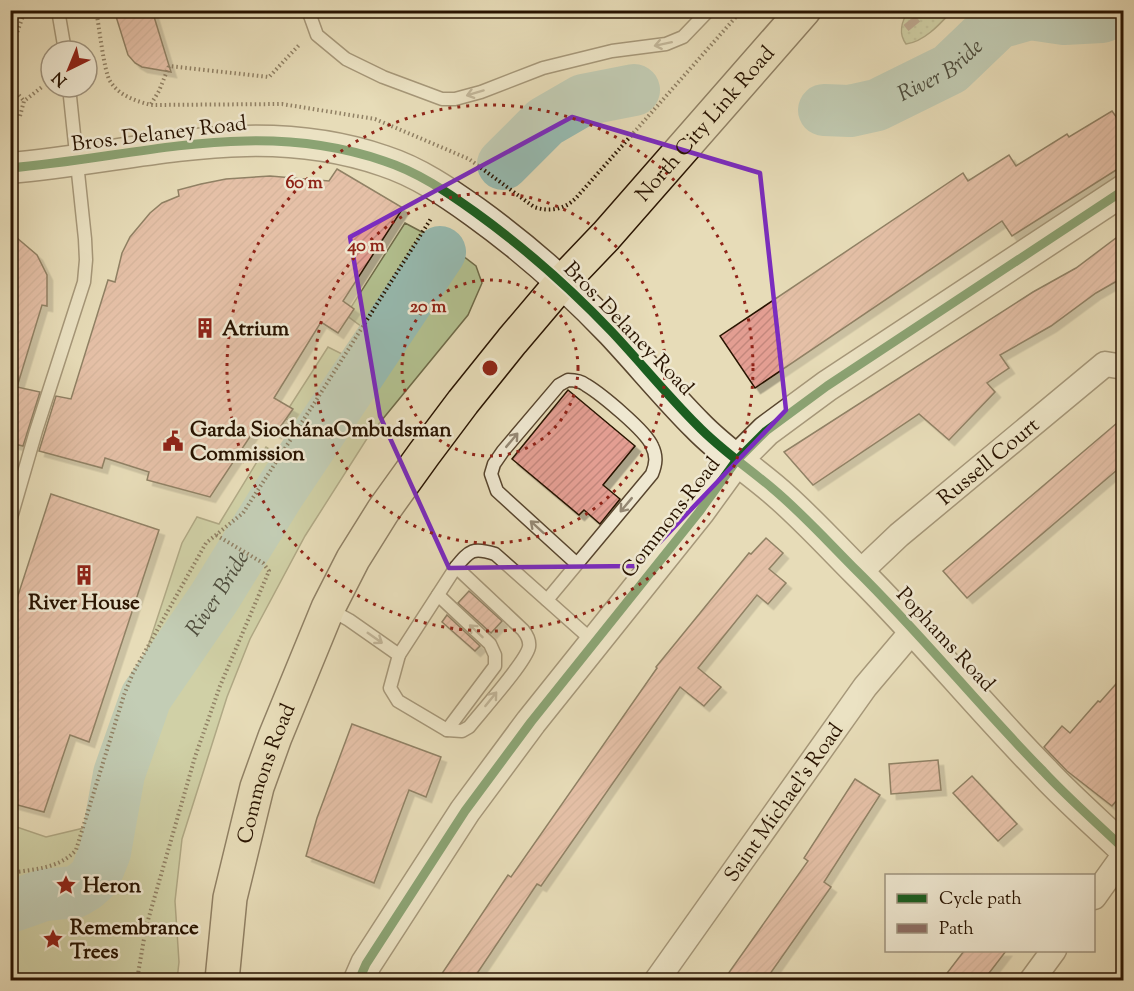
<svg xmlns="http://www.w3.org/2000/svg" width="1134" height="991" font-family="'Sorts Mill Goudy',serif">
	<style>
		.grass { fill: url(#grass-dots); stroke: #6e6a48; stroke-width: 1.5 }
		.green { fill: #b3c190; stroke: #6e6a48; stroke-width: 1.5 }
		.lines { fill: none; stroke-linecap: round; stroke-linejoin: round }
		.river { stroke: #97bbb1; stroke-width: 52 }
		.building { fill: url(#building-hatch); stroke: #281300; stroke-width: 1.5; filter: url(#shadow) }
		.service-casing { stroke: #58452e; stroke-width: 15 }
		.minor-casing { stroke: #58452e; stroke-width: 27 }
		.tertiary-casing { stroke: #58452e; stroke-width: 33 }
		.trunk-casing { stroke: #281300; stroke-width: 36 }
		.path { stroke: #281300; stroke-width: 4; stroke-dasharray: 1.5 3; stroke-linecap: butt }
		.service { stroke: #efe8d1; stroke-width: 12 }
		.minor { stroke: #efe8d1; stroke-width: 24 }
		.tertiary { stroke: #efe8d1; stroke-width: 30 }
		.trunk { stroke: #e7dcb8; stroke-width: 33 }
		.quiet { stroke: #8d6e63; stroke-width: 8; stroke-dasharray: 15 8; stroke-linecap: butt }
		.cycleway-casing { stroke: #efe8d1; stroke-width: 13 }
		.cycleway { stroke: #1b5e20; stroke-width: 9 }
		.oneway { stroke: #958873 }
		.marked { fill: none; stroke: #7b2cbf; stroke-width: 4.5; stroke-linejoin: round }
		.ring { fill: none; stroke: #8f2418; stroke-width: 3; stroke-dasharray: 3 6 }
		.labels { text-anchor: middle; stroke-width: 5; stroke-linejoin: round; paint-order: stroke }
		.street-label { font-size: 21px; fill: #281300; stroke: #efe8d1 }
		.poi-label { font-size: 21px; font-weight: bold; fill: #281300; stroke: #efe8d1; text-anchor: start }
		.water-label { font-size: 22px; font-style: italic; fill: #4f4e3e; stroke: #efe8d1 }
		.centre { fill: #8f2418; stroke: #efe8d1; stroke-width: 3 }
		.ring-label { font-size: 18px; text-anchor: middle; font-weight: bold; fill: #8f2418; stroke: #efe8d1; stroke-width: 5; stroke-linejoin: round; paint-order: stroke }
	</style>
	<defs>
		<pattern id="grass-dots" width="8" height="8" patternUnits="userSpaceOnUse" patternTransform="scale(1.5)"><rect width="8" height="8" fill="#b3c190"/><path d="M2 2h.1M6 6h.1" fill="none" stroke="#9aa57a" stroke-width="1.8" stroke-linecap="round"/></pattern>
		<pattern id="building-hatch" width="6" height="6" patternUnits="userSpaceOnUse" patternTransform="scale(1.5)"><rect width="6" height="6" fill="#e39e92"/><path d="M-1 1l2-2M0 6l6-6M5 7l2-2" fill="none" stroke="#c3877c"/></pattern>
		<filter id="shadow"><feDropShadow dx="5.5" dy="5.5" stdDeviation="0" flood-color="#0004"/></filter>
	</defs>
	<rect width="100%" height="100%" fill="#e7dcb8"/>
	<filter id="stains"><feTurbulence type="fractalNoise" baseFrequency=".00333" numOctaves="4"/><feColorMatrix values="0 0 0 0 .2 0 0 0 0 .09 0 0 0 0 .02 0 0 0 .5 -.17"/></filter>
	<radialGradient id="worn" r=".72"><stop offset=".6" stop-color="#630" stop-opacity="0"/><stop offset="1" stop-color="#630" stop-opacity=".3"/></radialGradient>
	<path class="grass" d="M909,10H952V11C940,24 924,42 906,44C898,33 901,22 909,10Z"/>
	<path class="green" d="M405,223L454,249L476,266L482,283L468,315L368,437L305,536L250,639L227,697L182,839L175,901L179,962L177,980H11V825L46,837L92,826L105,777L182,543L197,517L219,524L266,447L279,455L298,426L283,417L328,347L344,355L362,327L346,315Z"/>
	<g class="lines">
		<g class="river">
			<path id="s1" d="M824,110L850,111L877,105L950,69L998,23L1030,14L1064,19L1102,17L1119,10"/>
			<path d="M503,164L545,122L583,100L634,90"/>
			<path id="s2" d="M10,907L44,895L75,892L85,886L95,877L105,852L119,774L146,697L214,598L279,493L440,252"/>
		</g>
	</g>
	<g class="building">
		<path d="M114,10H152L171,72L142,67L135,63L128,55Z"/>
		<path d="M1112,111L1124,128V165L1012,236L1002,221L755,388L720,336L963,173L968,181L1009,155L1016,166L1067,134L1069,137Z"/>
		<path d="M337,169L403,208L343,301L354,309L338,333L321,322L274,398L293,409L276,433L259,423L210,497L147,480L149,472L105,458L102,468L39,451L56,396L71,399L108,280L115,282L122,253L130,237L150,213L162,203L179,196L178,190L201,184L226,179L270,176L329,181Z"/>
		<path d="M10,232L37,255L47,275V306L42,305L17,387L40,392L23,446L10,443Z"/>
		<path d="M1124,232V277L1096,293L1051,326L1000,355L1009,368L987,383L995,392L949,440L919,414L813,485L784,452L1033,292L1076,268Z"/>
		<path d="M568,390L635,446L603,485L620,499L600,524L584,510L579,515L512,459Z"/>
		<path d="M1124,417V464L967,598L943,571Z"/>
		<path d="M51,494L159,530L89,742L70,735L44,812L10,803V620Z"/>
		<path d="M766,538L783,553L769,569L786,583L768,604L757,595L698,668L721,687L704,706L680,687L541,886L537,884L472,981H437L508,875L511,877L657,668L656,667L749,553L751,554Z"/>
		<path d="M469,591L502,621L491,633L458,603Z"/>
		<path d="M447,615L480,646L475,651L442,622Z"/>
		<path d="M1124,675V792L1112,806L1067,771L1044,747L1062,726L1070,733L1098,701L1100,702Z"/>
		<path d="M352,724L441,757L426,797L409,790L374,883L306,856L317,818Z"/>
		<path d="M938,760L941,790L891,794L889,764Z"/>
		<path d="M972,776L1017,824L998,841L953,793Z"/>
		<path d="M855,779L880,795L824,882L831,887L765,981H723L808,861L804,858Z"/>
		<path d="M964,951H1006L983,981H941Z"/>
	</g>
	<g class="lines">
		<g class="service-casing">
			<g id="service">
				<path d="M58,10L65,51"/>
				<path d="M308,10L317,35L346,59L383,77L442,99H455L481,92L543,68L612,51L666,44L683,37L709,10"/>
				<path d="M10,521L36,431L84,282L86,260L85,239L69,87"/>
				<path d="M438,595L490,644L495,655V666L447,730"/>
				<path d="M547,600C582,558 617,516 652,474C656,464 657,456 652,446C646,431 601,394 586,385C581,381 575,380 568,380L559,385L503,451L494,464L491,474L497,491L577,564"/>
				<path d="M329,609L349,620L399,655L390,688L398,701L447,730L462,731L469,727C480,713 526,662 529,647C530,641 527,635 523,630L456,567"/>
				<path d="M399,655L456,567C470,550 473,547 495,554L594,642"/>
			</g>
		</g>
		<g class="minor-casing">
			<g id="minor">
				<path id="s3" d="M859,573L899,535L1105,364L1124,367"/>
				<path d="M1094,897L1124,855"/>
				<path id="s4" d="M657,980L865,687L914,629"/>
				<path d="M1032,980L1054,950"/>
			</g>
		</g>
		<g class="tertiary-casing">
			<g id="tertiary">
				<path d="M10,168C139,157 256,117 384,161C418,172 447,192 475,212C525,248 570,288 612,332C641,363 667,395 697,425C720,449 747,467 772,488C802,513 829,543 857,571C922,635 979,706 1043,771C1068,798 1097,823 1124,849"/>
				<path d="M359,980L366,964L465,811L531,722L699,512L736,461L766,431L827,386L1124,190"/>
			</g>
		</g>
		<g class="trunk-casing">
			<g id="trunk">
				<path id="s5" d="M222,980L230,898L257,787L275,737L328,608L353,559L383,511L424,454L463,402L512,341L562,282L606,236L804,10"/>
			</g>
		</g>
		<g class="path">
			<path d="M96,10C99,25 104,72 110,81C119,96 136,101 151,105L282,104L375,119L469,159L534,207C549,212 564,210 576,198L742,10"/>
			<path d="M10,53L25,10"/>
			<path d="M10,85L24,101"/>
			<path d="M151,104L159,91L169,66L269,77L300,44"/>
			<path d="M20,116L24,101L42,87"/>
			<path d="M10,873C34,869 59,869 76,850L124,695L133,673L206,543L243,513L317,399L432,217"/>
			<path d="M134,980L138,974L146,927L195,757L220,686L269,571L263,563L216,535"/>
		</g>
		<use href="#service" class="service"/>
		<use href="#minor" class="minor"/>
		<use href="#tertiary" class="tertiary"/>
		<use href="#trunk" class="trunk"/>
		<path class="quiet" d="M906,28L928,10"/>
		<g class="cycleway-casing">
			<g id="cycleway">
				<path d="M10,168C139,157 256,117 384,161C418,172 447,192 475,212C525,248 570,288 612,332C641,363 667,395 697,425C720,449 747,467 772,488C802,513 829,543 857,571C922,635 979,706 1043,771C1068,798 1097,823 1124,849"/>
				<path d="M359,980L366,964L465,811L531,722L699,512L736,461L766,431L827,386L1124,190"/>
			</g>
		</g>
		<use href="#cycleway" class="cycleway"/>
	</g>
	<defs><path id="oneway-shaft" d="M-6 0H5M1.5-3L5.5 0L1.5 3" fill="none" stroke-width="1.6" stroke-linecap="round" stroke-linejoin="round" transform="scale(1.5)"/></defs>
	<g class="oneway">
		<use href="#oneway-shaft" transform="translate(663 44) rotate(168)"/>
		<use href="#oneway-shaft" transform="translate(475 93) rotate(163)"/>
		<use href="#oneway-shaft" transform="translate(512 440) rotate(-50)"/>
		<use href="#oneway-shaft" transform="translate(626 505) rotate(130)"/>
		<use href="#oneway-shaft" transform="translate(537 527) rotate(-138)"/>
		<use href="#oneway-shaft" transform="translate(476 631) rotate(-137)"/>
		<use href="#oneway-shaft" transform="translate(375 638) rotate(35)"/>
		<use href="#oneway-shaft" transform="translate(491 699) rotate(-51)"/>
	</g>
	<path d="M0 0H1134V991H0ZM572,117L760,173L786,410L637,566L449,568L380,416L350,237Z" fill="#e7dcb8" fill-opacity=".55" fill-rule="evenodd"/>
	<path class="marked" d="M572,117L760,173L786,410L637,566L449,568L380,416L350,237Z"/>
	<g class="ring">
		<circle cx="490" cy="368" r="88"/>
		<circle cx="490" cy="368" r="175"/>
		<circle cx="490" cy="368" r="263"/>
	</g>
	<defs>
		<g id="building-bare" transform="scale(1.62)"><path d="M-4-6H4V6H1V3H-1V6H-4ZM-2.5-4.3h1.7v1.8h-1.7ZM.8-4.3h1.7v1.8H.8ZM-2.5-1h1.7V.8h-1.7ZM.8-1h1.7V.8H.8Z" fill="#8f2418" stroke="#efe8d1" stroke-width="2.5" paint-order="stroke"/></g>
		<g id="civic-bare" transform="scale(1.62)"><path d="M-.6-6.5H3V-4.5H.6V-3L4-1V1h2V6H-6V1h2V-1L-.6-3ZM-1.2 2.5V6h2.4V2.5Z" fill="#8f2418" stroke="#efe8d1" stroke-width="2.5" paint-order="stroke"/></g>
		<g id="sight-bare" transform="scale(1.62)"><path d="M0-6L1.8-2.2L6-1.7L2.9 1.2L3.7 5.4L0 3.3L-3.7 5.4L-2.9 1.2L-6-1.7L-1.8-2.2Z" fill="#8f2418" stroke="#efe8d1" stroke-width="2.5" paint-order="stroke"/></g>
	</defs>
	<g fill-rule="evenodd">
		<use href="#building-bare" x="205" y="328"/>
		<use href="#civic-bare" x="173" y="441"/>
		<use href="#building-bare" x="84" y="575"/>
		<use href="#sight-bare" x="66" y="885"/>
		<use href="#sight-bare" x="53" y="939"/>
	</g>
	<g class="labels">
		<g class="street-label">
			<text dy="7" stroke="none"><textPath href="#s5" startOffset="1005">North City Link Road</textPath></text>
			<text transform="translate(159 133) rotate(-7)" y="7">Bros. Delaney Road</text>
			<text transform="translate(629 328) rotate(46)" y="7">Bros. Delaney Road</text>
			<text dy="7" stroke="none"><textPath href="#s3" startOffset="171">Russell Court</textPath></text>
			<text transform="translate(670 517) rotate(-52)" y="7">Commons Road</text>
			<text transform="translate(946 639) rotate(47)" y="7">Pophams Road</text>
			<text dy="7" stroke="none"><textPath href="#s5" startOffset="212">Commons Road</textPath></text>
			<text dy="7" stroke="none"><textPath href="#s4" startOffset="218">Saint Michael's Road</textPath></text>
		</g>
		<g class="poi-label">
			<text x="222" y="335">Atrium</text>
			<text x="190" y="436">Garda SiochánaOmbudsman<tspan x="190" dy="24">Commission</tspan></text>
			<text x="84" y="609" text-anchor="middle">River House</text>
			<text x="83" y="892">Heron</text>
			<text x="70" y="934">Remembrance<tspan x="70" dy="24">Trees</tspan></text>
		</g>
		<g class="water-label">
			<text dy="8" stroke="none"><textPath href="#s1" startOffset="126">River Bride</textPath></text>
			<text dy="8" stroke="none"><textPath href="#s2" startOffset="406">River Bride</textPath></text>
		</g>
	</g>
	<circle cx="490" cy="368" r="9" class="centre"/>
	<g class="ring-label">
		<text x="304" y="188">60 m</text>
		<text x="366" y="251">40 m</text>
		<text x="428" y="312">20 m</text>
	</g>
	<rect width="1134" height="991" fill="none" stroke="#e7dcb8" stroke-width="36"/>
	<rect x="12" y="12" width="1110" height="967" fill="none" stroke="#281300" stroke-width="3"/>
	<rect x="18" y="18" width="1098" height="955" fill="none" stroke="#281300" stroke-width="1.5"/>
	<rect x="885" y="874" width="210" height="78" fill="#efe8d1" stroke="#9f937d" stroke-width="1.5"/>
	<rect x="897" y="894" width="30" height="9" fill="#1b5e20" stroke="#9f937d" stroke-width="1.5"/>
	<text x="939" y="904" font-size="18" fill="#281300">Cycle path</text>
	<rect x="897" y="924" width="30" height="9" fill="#8d6e63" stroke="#9f937d" stroke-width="1.5"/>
	<text x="939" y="934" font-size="18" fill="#281300">Path</text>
	<g transform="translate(69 69) rotate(223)"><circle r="28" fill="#efe8d1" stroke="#9f937d" stroke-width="1.5"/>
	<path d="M0-4.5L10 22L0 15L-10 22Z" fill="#8f2418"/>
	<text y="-9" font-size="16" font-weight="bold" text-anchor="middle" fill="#281300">N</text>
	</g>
	<rect width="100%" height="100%" filter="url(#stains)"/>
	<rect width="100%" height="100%" fill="url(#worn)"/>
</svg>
